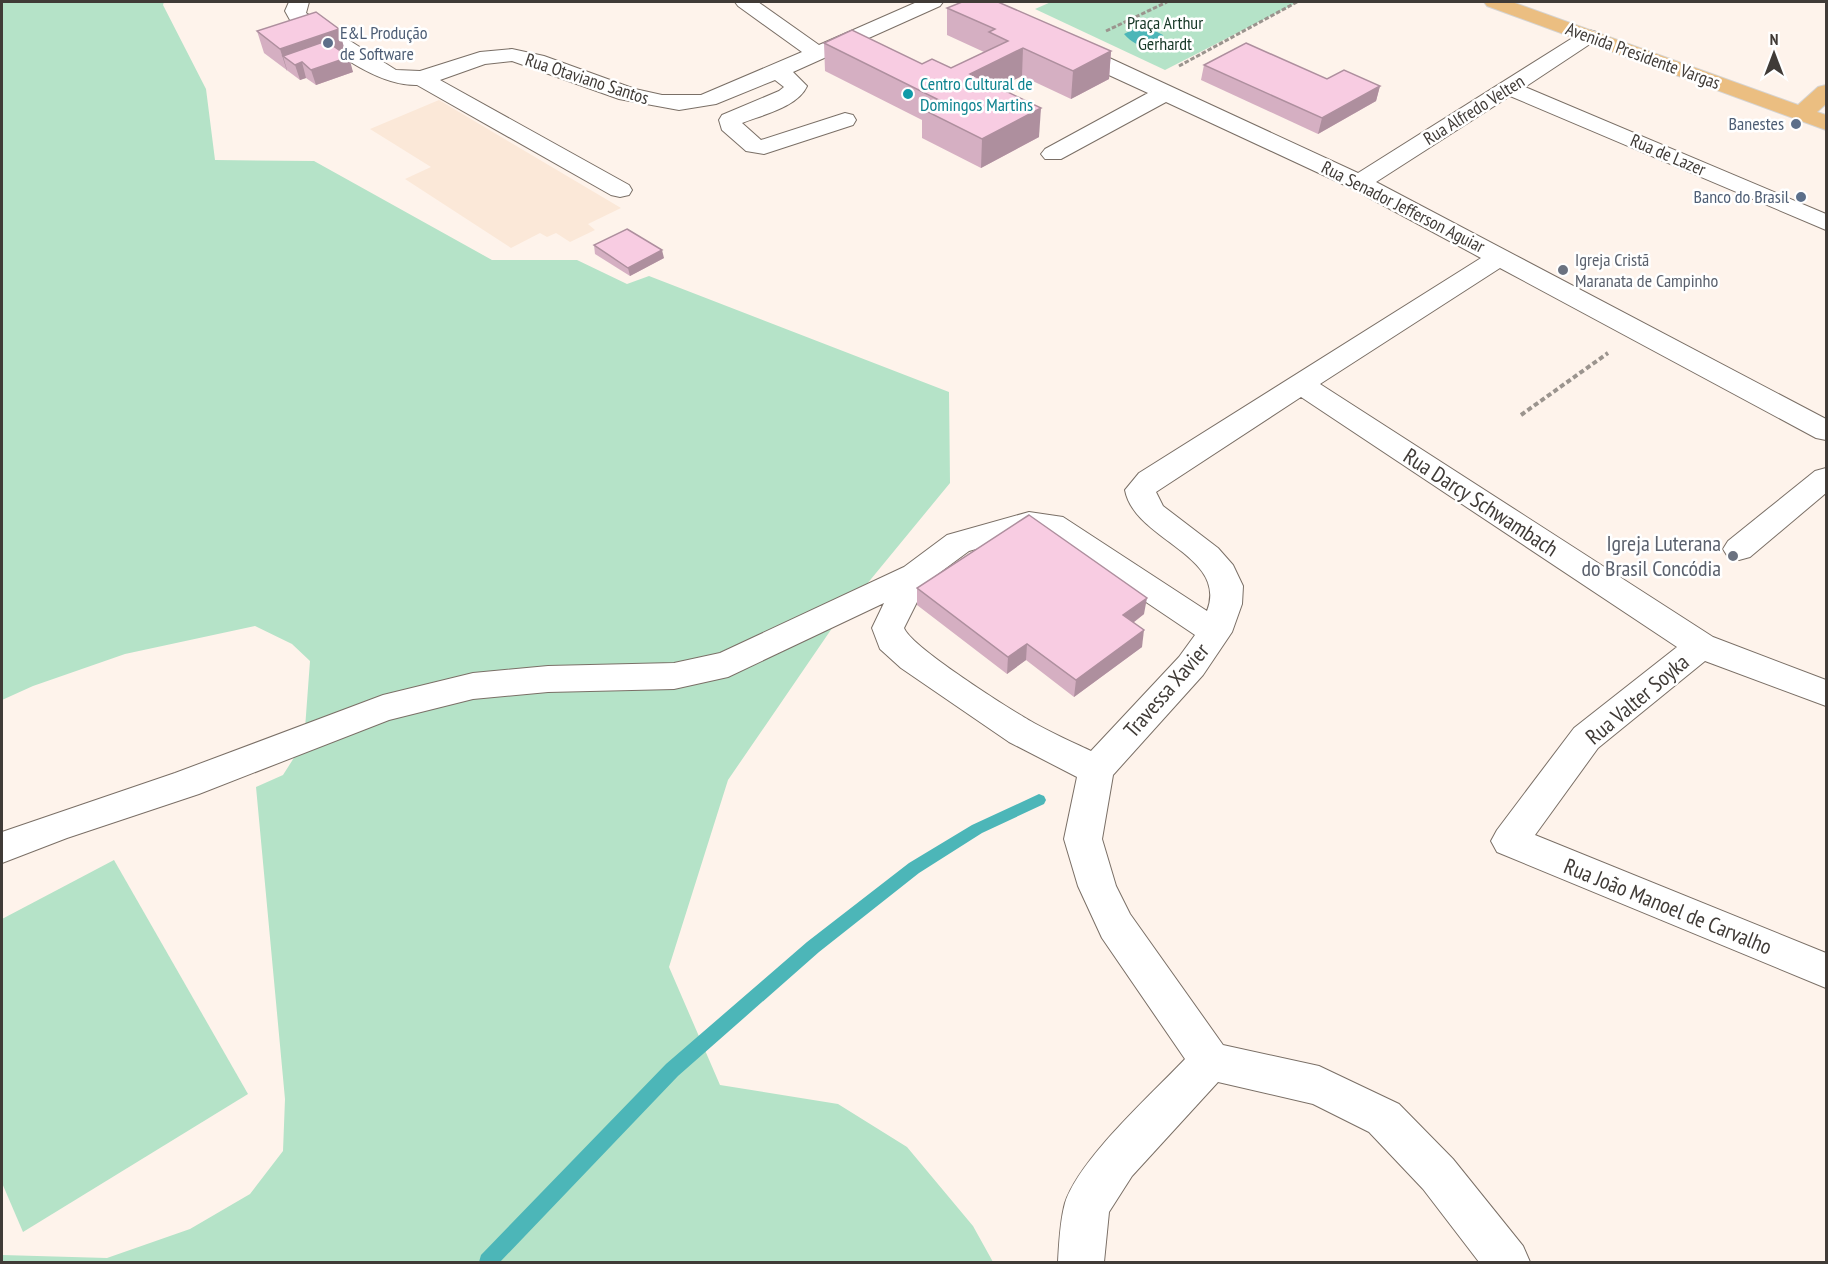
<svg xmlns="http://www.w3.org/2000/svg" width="1828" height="1264" font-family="'PT Sans Narrow',sans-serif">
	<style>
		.built { fill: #fbe8d8 }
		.green { fill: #b5e3c8 }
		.water { fill: #4cb6b8 }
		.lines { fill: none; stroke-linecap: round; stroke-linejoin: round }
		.stream { fill: #4cb6b8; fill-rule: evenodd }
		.minor-casing { stroke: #7a6f66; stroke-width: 2 }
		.major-casing { stroke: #d5d4d3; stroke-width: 2 }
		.path-far1 { stroke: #9b948e; stroke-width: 3; stroke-dasharray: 4.5 2; stroke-linecap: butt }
		.path { stroke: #9b948e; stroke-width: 4; stroke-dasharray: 5 3; stroke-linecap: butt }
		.minor { fill: #fff; fill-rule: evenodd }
		.major { fill: #ebbe81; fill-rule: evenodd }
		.wall { fill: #d5afc2 }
		.shaded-wall { fill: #ae8f9e }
		.building { fill: #f8cce2; stroke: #ae8f9e; stroke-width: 1.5 }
		.service-dot { fill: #5c6f8a; stroke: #fff; stroke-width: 2 }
		.culture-dot { fill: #0f9aa8; stroke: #fff; stroke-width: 2 }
		.worship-dot { fill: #6b7280; stroke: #fff; stroke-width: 2 }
		.labels { text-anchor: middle; stroke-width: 5; stroke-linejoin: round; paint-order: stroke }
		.far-park-label { font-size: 18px; fill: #173827; stroke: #fff }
		.far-service-label { font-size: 18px; fill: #4e5e75; stroke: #fff; text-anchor: end }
		.far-street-label { font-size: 18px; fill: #403b37; stroke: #fff }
		.far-culture-label { font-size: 18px; fill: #0d838f; stroke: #fff; text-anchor: start }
		.far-worship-label { font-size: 18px; fill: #5b616d; stroke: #fff; text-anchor: start }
		.street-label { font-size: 22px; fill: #403b37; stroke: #fff }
		.worship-label { font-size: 22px; fill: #5b616d; stroke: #fff; text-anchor: end }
	</style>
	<rect width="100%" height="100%" fill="#fef3eb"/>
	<path class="built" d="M439,100L621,208L588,224L595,230L570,242L556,233L547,237L540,233L511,248L405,179L431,167L370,129Z"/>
	<g class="green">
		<path d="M2,2H164L163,5L206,89L215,160L314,161L492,260H577L627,284L649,276L949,392L950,483L839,618L728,780L669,967L720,1085L838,1104L907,1147L973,1226L993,1262H2V1255L107,1258L190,1229L250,1194L283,1151L285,1099L256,787L283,775L304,742L310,661L292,644L255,626L125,654L33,686L2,700Z"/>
		<path d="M1051,2H1298L1165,70L1035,9Z"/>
		<path d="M114,860L248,1094L23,1232L2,1183V919Z"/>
	</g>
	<path class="water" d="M1136,28H1149L1163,35V42C1147,50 1136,47 1124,34Z"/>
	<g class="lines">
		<path class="stream" d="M1039,794L1044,796L1046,800L1044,804L982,833L919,873L819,952L678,1076L500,1262H479L481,1255L666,1064L807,942L909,863L972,825Z"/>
		<g class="minor-casing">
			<g id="minor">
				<path d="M289,2H309L306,13L396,70L420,71L480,52L512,49L544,56L635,89L662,95H701L802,52L738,6L735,2H758L819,45L917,2H943L940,6L793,72L807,86C798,107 762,115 742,123L761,140L845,113L853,115L856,120L853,125L764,154L746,151L722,130L719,120L722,115L779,91L784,87L775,80L716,104L679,110L619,99L512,61L485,64L440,80L629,185L632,190L629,195L620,197L611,195L417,85C373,86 326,44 290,20L285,11Z"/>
				<path d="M1589,30L1596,32L1600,36L1596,40L1525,87L1826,214V230L1510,96L1376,182L1826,419V440L1816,438L1500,268L1320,384L1713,637L1826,680V706L1705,661L1598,748L1535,835L1826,953V988L1497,852L1491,841L1497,830L1574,728L1677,647L1301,397L1156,492L1163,506L1218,548L1233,565L1243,586L1242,604L1232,632L1203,675L1113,775L1102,839L1116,886L1130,914L1223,1045L1319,1066L1399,1104L1453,1159L1523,1246L1530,1262H1479L1423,1189L1369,1132L1313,1104L1218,1082L1132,1176L1109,1212L1104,1262H1058C1059,1244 1060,1221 1065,1203C1080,1158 1151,1095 1185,1059L1102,938L1078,886L1064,839L1077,777L1009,742L901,668L880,649L872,628L884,603L728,677L674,689L548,692L473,699L389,720L199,794L67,838L2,863V832L175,773L383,695L473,673L548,666L674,663L720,653L904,567L947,535L1029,512L1063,517L1207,611C1229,555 1134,540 1125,490L1139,473L1481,258L1351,188L1166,102L1061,159H1045L1041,154L1045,149L1148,93L1061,53L1058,48L1061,43H1077L1358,173L1582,32ZM1029,534H1045L1195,635L1179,657L1091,751C1072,742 1052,733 1034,723C1011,710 911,647 904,628L927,582L969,551Z"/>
				<path d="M1826,468V493L1750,557L1739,560L1728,557L1723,549L1728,541L1815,471Z"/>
			</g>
		</g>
		<g class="major-casing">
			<path id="major" d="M1484,2H1512L1798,105L1818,87L1826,85V104L1817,112L1826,115V130L1487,6Z"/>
		</g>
		<g class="path-far1">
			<path d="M1106,31L1167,2"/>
			<path d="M1179,66L1297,2"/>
		</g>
		<path class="path" d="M1521,415L1608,353"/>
		<use href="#minor" class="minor"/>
		<use href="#major" class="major"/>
	</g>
	<g class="wall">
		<path d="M947,8L1111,51L1109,79L1071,99L1022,76L998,88L1039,137L981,168L922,138V120L825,71L824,43L922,64L951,68L984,52L947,35Z"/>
		<path d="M257,31L345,51L342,52L353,72L316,85L306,78L300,80L264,53Z"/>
		<path d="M1204,65L1327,79L1380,86L1376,101L1318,134L1201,80Z"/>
		<path d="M594,245L664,258L630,276L595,254Z"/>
		<path d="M917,588L1144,614L1133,623L1142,647L1074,697L1026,660L1007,674L917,605Z"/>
	</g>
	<g class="shaded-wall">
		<path d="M339,29L345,51L305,65L302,62L306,78L300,80L295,65L283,56L287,70V71L280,49Z"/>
		<path d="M1023,48L1022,76L969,102L970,74Z"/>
		<path d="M1111,51L1109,79L1071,99L1073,71Z"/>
		<path d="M349,57L353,72L316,85L311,70Z"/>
		<path d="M1380,86L1376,101L1318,134L1322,118Z"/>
		<path d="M1041,108L1039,137L981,168L982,139Z"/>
		<path d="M662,250L664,258L630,276L628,268Z"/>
		<path d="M1147,598L1144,614L1121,632L1123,615Z"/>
		<path d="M1144,630L1142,647L1074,697L1076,680Z"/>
		<path d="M1027,644L1026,660L1007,674L1008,657Z"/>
	</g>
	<g class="building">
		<path d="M962,2H998L1111,51L1073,71L1023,48L970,74L1041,108L982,139L922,109L939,100L824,43L852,30L922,64L932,59L951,68L1008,41L989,32L995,29L947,8Z"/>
		<path d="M316,12L339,29L280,49L257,31Z"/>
		<path d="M326,41L349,57L311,70L302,62L295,65L283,56Z"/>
		<path d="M1246,43L1327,79L1344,70L1380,86L1322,118L1204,65Z"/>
		<path d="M627,229L662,250L628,268L594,245Z"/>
		<path d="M1029,515L1147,598L1123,615L1144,630L1076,680L1027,644L1008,657L917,588Z"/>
	</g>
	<g class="service-dot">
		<circle cx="328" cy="43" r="6"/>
		<circle cx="1796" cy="124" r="6"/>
		<circle cx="1801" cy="197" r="6"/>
	</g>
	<circle class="culture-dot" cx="908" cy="94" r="6"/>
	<g class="worship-dot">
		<circle cx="1563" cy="270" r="6"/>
		<circle cx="1733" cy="556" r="6"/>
	</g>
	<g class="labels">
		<g class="far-park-label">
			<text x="1165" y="29">Praça Arthur<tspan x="1165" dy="21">Gerhardt</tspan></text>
		</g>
		<g class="far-service-label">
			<text x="340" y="39" text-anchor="start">E&amp;L Produção<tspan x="340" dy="21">de Software</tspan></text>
			<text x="1784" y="130">Banestes</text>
			<text x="1789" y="203">Banco do Brasil</text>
		</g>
		<g class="far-street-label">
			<text transform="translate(1643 56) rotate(20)" y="6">Avenida Presidente Vargas</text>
			<text transform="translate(587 79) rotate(18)" y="6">Rua Otaviano Santos</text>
			<text transform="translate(1474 110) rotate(-32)" y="6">Rua Alfredo Velten</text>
			<text transform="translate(1668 155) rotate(23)" y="6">Rua de Lazer</text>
			<text transform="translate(1403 207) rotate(27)" y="6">Rua Senador Jefferson Aguiar</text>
		</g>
		<g class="far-culture-label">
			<text x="920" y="90">Centro Cultural de<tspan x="920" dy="21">Domingos Martins</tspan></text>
		</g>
		<g class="far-worship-label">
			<text x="1575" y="266">Igreja Cristã<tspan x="1575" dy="21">Maranata de Campinho</tspan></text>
		</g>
		<g class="street-label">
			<text transform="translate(1481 502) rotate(33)" y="8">Rua Darcy Schwambach</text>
			<text transform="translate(1166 690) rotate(-49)" y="8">Travessa Xavier</text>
			<text transform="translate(1637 699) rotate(-40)" y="8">Rua Valter Soyka</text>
			<text transform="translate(1668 906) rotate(22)" y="8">Rua João Manoel de Carvalho</text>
		</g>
		<g class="worship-label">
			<text x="1721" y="551">Igreja Luterana<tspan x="1721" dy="25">do Brasil Concódia</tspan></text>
		</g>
	</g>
	<rect width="1828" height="1264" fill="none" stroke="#403b37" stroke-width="6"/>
	<g transform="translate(1774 54)" stroke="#ffffff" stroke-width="4.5" paint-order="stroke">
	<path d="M0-4.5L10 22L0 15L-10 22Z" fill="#403b37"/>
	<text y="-9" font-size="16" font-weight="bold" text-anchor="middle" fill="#403b37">N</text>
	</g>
</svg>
